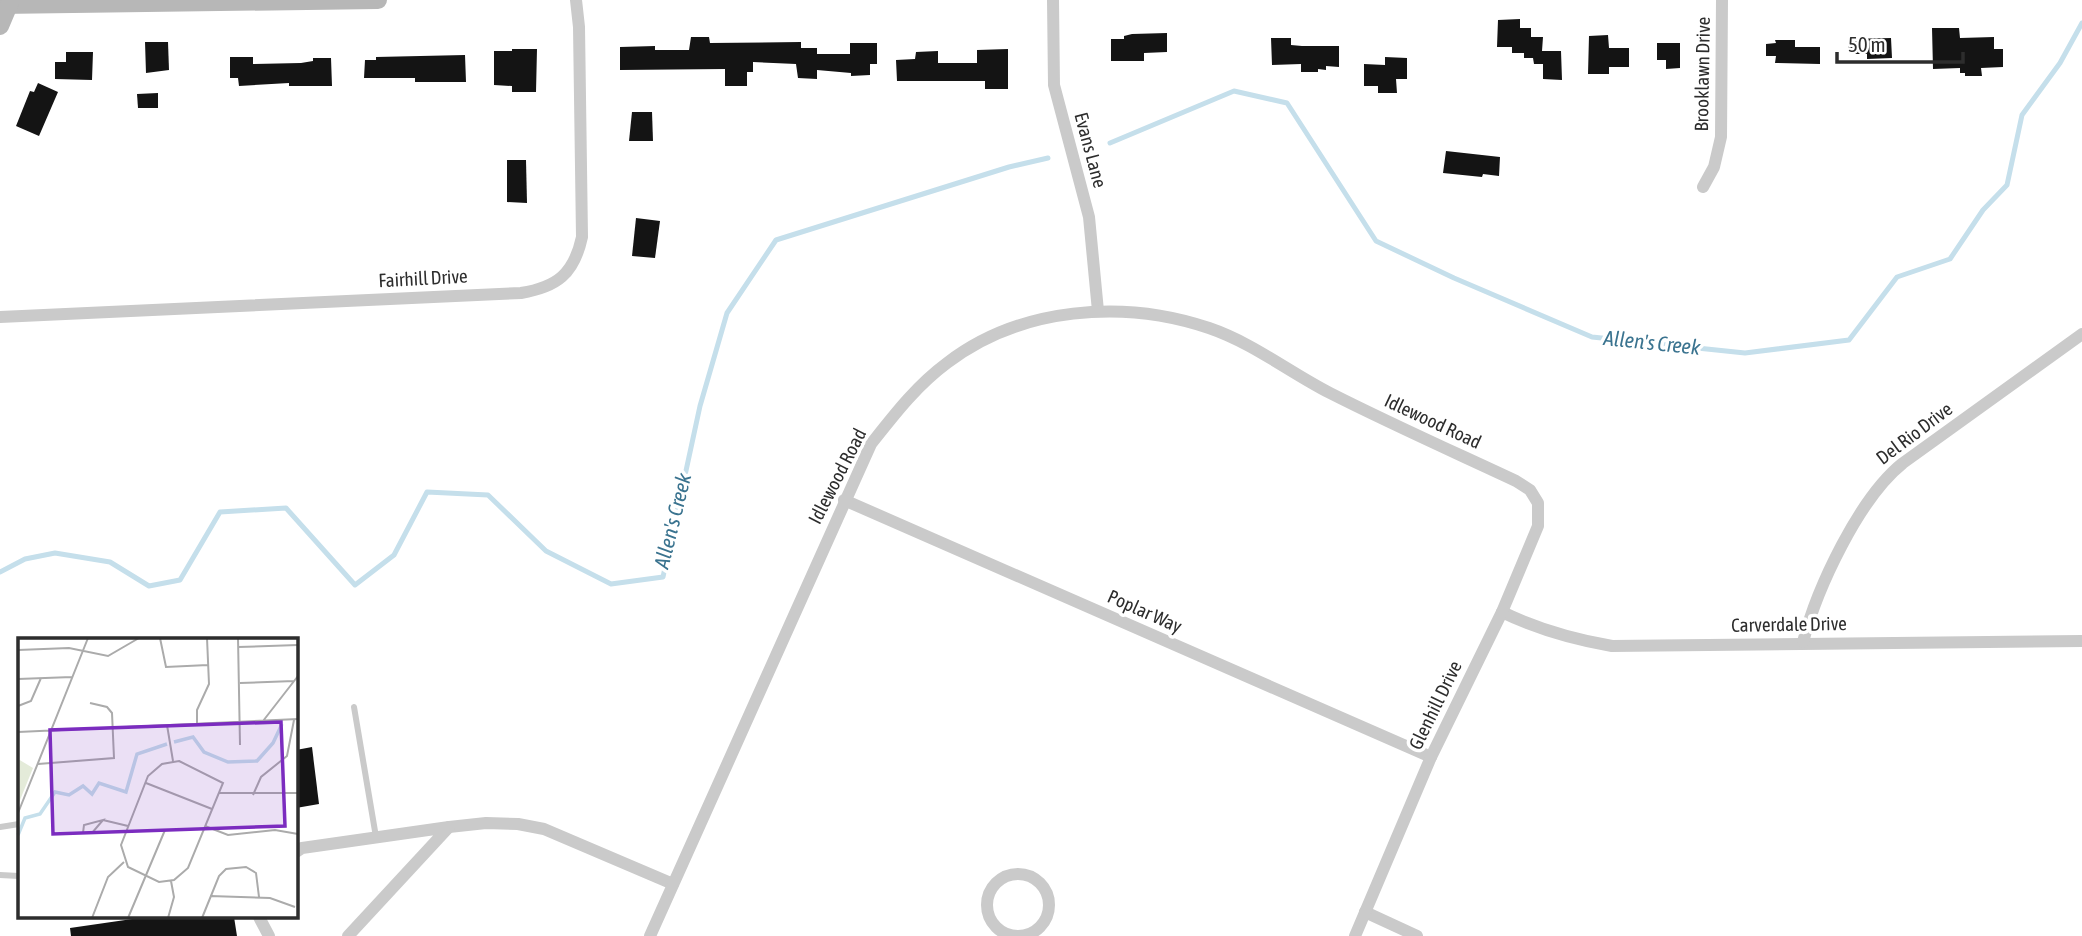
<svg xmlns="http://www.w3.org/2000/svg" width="2082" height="936" font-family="'Asap Condensed',sans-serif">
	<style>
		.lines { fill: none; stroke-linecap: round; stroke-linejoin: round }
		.stream { stroke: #c5dfeb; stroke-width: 5 }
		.building { fill: #141414 }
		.lane { stroke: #cacaca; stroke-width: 6 }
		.street { stroke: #cacaca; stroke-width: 12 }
		.secondary { stroke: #b7b7b7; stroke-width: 18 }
		.labels { text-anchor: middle; stroke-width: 7; stroke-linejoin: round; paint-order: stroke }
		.street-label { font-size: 19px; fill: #2d2d2d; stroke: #fff }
		.water-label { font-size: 21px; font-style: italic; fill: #3a738f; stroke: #fff }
		.inset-river { fill: none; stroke: #c5dfeb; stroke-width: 3.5 }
		.inset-road { fill: none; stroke: #ababab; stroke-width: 2 }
		.view { fill: #7b2cbf; fill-opacity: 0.15; stroke: #7b2cbf; stroke-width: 3.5 }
		.inset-edge { fill: none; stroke: #2d2d2d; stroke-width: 3.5 }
	</style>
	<rect width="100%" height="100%" fill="#fff"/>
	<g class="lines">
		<g class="stream">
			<path d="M1110,143L1234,91L1287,103L1376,241L1454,278L1592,337L1745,353L1849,340L1897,277L1950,259L1983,210L2007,185L2022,115L2060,63L2082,23"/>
			<path d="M0,572L25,559L55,553L110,562L149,586L180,580L220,512L286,508L355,585L394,555L427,492L488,495L546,551L611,584L663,577L700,406L727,313L776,240L1009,167L1048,158"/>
		</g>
	</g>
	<g class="building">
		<path d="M1520,19V28H1531V37H1543L1542,51H1561L1562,80L1543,79V64H1534L1533,58H1524V53H1512V47H1497L1498,20Z"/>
		<path d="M1932,28H1959L1960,38L1994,37V49H2003V67L1981,68L1982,76H1965V73H1960V68L1933,69Z"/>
		<path d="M1167,33V52L1144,53V61H1111V39H1124V36L1132,34Z"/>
		<path d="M1608,35L1609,48H1629V67H1609V74H1588L1589,36Z"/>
		<path d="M691,37H709L710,43L801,42V48H817V54H850V43H877V64H870V75L851,76V73L817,70V79L798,78L796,64L753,62V72H747V86H725V69L620,70V47L655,46V50H689Z"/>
		<path d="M1271,38H1291V45L1302,46H1339V67L1326,66V70L1318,69V72H1301V64L1272,65Z"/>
		<path d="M1891,38L1892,58L1867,59V54H1849L1848,39Z"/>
		<path d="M1775,40H1795V47H1820V64L1775,63L1776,56H1766V44L1776,43Z"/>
		<path d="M145,42H168L169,70L146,73Z"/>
		<path d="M1657,43H1680V68L1666,69V60H1657Z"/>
		<path d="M512,49H537L536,92H512V86L494,85V51H512Z"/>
		<path d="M1008,49V89H985V81H897L896,60L915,59L916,52L938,51V63H977V50Z"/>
		<path d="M66,52H93L92,80L55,79V62H66Z"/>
		<path d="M465,55L466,82H415V78H364L365,60H376V57Z"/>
		<path d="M230,57H253V64L301,63L313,61V58H331L332,86H289V83L239,86L238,78H230Z"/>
		<path d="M1385,57L1407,58V79H1396L1397,93H1378V86H1364V64L1385,65Z"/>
		<path d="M38,83L58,92L39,136L16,126L30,91L34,92Z"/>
		<path d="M158,93V108H138L137,94Z"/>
		<path d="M632,112H652L653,141H629Z"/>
		<path d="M1446,151L1500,157L1499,176L1483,174L1482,177L1443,173Z"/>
		<path d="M507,160H526L527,203L507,202Z"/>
		<path d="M636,218L660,221L655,258L632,256Z"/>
		<path d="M312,747L319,804L296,808V750Z"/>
		<path d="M146,917H234L237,936H71L70,928Z"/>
	</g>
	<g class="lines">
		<g class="lane">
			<path d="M354,707L376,837"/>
			<path d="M0,827L19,824"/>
			<path d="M0,875L19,876"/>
		</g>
		<g class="street">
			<path d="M1053,0L1054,85L1089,217L1098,311"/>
			<path d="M1703,187L1714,167L1721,137L1722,0"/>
			<path d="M0,317L521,293C557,287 574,274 582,237L579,27L576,0"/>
			<path d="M844,500L1431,757"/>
			<path d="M1502,612C1537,629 1572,639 1612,646L2082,641"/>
			<path d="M1803,642C1817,588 1859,498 1903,463L2082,334"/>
			<path d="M449,827L486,823L518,824L544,829L673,884"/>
			<path d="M296,852L302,848L449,827L348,936"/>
			<circle cx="1018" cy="905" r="31"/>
			<path d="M1365,912L1417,936"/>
			<path d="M259,917L269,936"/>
			<path d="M650,936L871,444C894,415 916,386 947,363C1020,307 1123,299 1209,328C1253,343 1289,372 1330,393C1391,424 1454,452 1516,481L1530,490L1538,503V526L1502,612L1431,757L1355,936"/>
		</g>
		<g class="secondary">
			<path d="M0,5L378,0"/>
			<path d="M0,26L11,0"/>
		</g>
	</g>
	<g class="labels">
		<g class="street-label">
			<text transform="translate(1702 74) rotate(-89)" y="7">Brooklawn Drive</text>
			<text transform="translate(1091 150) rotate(75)" y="7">Evans Lane</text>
			<text transform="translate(423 278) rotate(-3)" y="7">Fairhill Drive</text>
			<text transform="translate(1433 421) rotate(25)" y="7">Idlewood Road</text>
			<text transform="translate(1914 433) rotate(-37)" y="7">Del Rio Drive</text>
			<text transform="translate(837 476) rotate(-63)" y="7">Idlewood Road</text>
			<text transform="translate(1145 611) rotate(24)" y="7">Poplar Way</text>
			<text transform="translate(1789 624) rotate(-1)" y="7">Carverdale Drive</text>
			<text transform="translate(1435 705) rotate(-64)" y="7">Glenhill Drive</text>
		</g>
		<g class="water-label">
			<text transform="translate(1652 343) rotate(6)" y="7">Allen's Creek</text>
			<text transform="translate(673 521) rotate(-76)" y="7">Allen's Creek</text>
		</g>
	</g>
	<g transform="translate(18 638)">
		<rect width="280" height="280" fill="#fff"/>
		<path d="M0,121L15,130L0,167Z" fill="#e4ebd9"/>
		<path class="inset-river" d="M156,104L175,99L186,114L210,124L239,123L255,105L264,86M0,197L7,180L22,176L37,154L51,157L65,148L74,156L81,145L108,154L119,116L149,106"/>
		<path class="inset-road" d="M142,0L148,29L190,27M220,0L222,107M220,9L280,7M0,12L51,10L90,18L121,0M0,41L54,39M222,45L276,43M0,68L13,63L23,40M245,83L280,38M179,86V72L191,46L189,0M149,87L155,123M0,94L280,81M161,123L205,145L170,230L156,242L141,244L110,229L103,207L130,138L144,126ZM20,126L96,120L94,75L89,69L72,65M128,145L194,171M201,155H280M235,157L243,139L269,118L276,82M0,175L70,0M85,182L74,195H65L66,187ZM85,182L110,188M187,188L210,197L257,192L280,196M192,258L252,260L277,269M74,280L90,239L106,224M110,280L147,192M150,280L156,259L153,243M184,280L201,238L208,231L228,229L238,235L241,259"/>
		<path class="view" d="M263,84L267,188L35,196L32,92Z"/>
		<rect width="280" height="280" class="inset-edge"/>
	</g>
	<path d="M1837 52v10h126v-10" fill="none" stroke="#2d2d2d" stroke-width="3.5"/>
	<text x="1848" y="52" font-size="21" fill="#2d2d2d" stroke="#ffffff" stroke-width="5" paint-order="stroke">50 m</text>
</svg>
